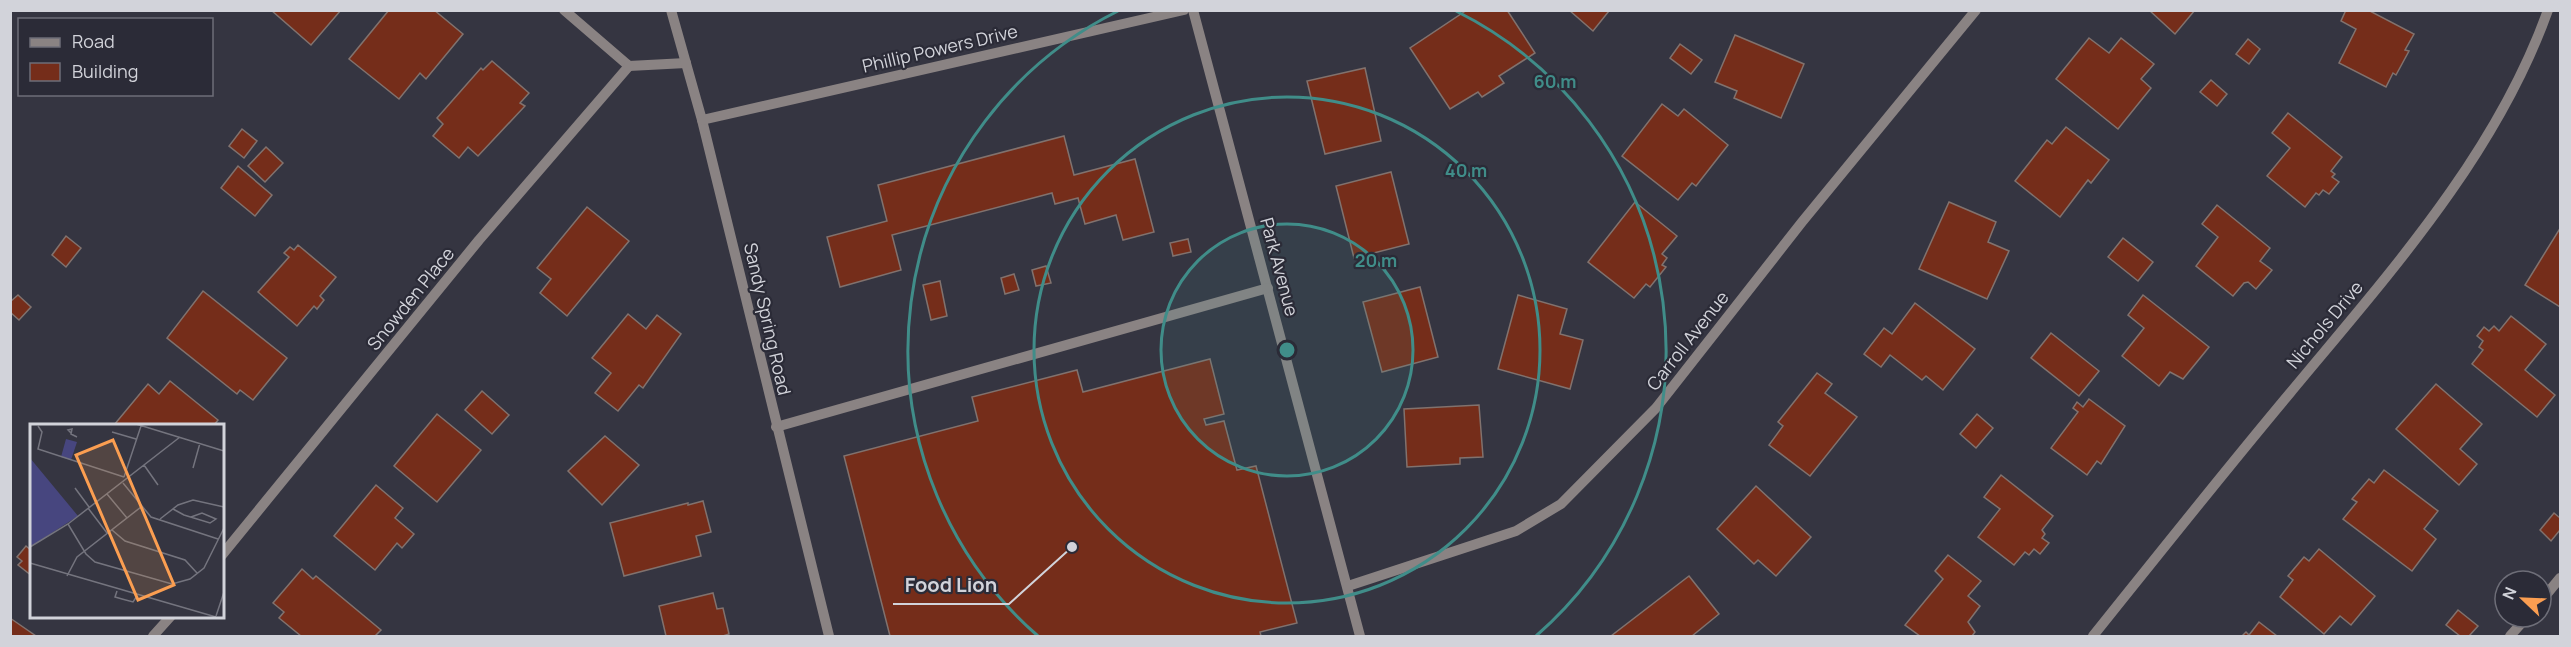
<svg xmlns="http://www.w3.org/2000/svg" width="2571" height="647" font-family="Manrope,sans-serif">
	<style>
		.building { fill: #752d1a; stroke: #81726e; stroke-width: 1.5 }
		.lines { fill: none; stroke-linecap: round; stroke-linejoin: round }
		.minor { stroke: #8a8383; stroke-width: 10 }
		.ring { fill: none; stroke: #408d89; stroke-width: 3 }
		.labels { text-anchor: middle; stroke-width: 4.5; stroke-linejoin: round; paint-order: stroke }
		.street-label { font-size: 18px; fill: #d2d3da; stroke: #2b2b37 }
		.inset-road { fill: none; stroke: #74747e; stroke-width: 1.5 }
		.view { fill: #fb9e51; fill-opacity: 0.15; stroke: #fb9e51; stroke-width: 3 }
		.inset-edge { fill: none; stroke: #d2d3da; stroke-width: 3 }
		.centre { fill: #408d89; stroke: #2b2b37; stroke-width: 3 }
		.ring-label { font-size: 18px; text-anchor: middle; font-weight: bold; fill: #408d89; stroke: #2b2b37; stroke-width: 4.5; stroke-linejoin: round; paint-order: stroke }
		.leader { fill: none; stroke: #d2d3da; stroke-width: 2 }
		.callout-dot { fill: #d2d3da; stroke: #2b2b37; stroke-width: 2 }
		.callout-label { font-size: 20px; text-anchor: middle; font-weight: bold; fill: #d2d3da; stroke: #2b2b37; stroke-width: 4.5; stroke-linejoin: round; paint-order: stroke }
	</style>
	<rect width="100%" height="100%" fill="#353541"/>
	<g class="building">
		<path d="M271,10H341L311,45Z"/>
		<path d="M389,10H434L463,34L426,79L420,73L399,99L349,59Z"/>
		<path d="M1467,10H1507L1535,53L1499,76L1504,83L1482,97L1478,92L1450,109L1410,48Z"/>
		<path d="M1569,10H1609V11L1593,31Z"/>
		<path d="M2149,10H2195L2175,34Z"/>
		<path d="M2346,10H2368L2414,34L2405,50L2409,51L2396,75L2393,73L2386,87L2339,63L2356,29L2341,21Z"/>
		<path d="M1735,35L1804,64L1781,118L1734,98L1737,91L1715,82Z"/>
		<path d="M2089,38L2109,53L2121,38L2154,64L2141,79L2151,88L2118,129L2056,79Z"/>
		<path d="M2248,39L2260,49L2249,64L2236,54Z"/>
		<path d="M1680,44L1702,60L1691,74L1670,58Z"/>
		<path d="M492,61L529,93L520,103L525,106L478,156L468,147L459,158L433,136L443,124L437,118L481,68L483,70Z"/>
		<path d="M1365,68L1381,141L1325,154L1307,81Z"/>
		<path d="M2211,80L2227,94L2217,106L2200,92Z"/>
		<path d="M1662,104L1678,116L1684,109L1728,145L1696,186L1692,183L1678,200L1622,156Z"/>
		<path d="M2288,113L2342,157L2331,171L2335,174L2332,177L2339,182L2329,194L2323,190L2319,195L2316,193L2305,207L2267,176L2290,148L2272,133Z"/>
		<path d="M2066,127L2109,160L2091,183L2088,180L2060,217L2015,181L2047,140L2052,144Z"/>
		<path d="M242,129L257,141L244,158L229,146Z"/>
		<path d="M1064,136L1074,175L1135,159L1154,232L1123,240L1116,215L1085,224L1078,198L1055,204L1052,193L892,235L901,270L840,287L827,237L887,221L878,185Z"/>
		<path d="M266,147L283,163L265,182L248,166Z"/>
		<path d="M238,166L272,195L255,216L221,188Z"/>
		<path d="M1391,172L1409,244L1354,258L1336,186Z"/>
		<path d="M1635,202L1677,236L1662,254L1667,258L1662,265L1666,267L1650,287L1646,284L1634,298L1588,262Z"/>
		<path d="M1949,202L1996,222L1988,242L2009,251L1987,299L1919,269Z"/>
		<path d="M2217,205L2270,248L2260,261L2272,270L2256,289L2248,282L2244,283L2233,296L2196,266L2218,237L2202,224Z"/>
		<path d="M587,207L629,241L567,316L540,293L551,279L537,268Z"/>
		<path d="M2559,230L2560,232V307L2525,285Z"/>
		<path d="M66,236L81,248L66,267L52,255Z"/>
		<path d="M2123,238L2153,262L2138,281L2108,257Z"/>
		<path d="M1188,239L1191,252L1173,256L1170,243Z"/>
		<path d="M298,245L336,277L320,296L324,300L317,309L314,306L297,326L258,292L289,257L284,253L290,247L294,250Z"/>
		<path d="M1046,266L1051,283L1036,286L1032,270Z"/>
		<path d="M1014,274L1019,290L1005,294L1001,278Z"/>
		<path d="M940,281L947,316L931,320L923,285Z"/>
		<path d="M1420,287L1438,357L1382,372L1363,302Z"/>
		<path d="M203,291L287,358L253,400L240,390L237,394L167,338Z"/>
		<path d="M18,295L31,307L19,320L10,312V302Z"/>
		<path d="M1518,295L1567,309L1560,334L1583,340L1570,389L1498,369Z"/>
		<path d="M2143,295L2209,347L2183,379L2170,372L2159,386L2122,356L2144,328L2128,315Z"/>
		<path d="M1915,303L1975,349L1943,390L1926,376L1922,380L1890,355L1881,367L1864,354L1884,328L1892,334Z"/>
		<path d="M628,314L646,329L657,315L681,334L643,388L639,385L618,411L595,393L611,373L592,358Z"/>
		<path d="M2511,316L2546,344L2525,370L2555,395L2537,417L2472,364L2483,350L2479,347L2483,341L2477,336L2484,327L2489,331L2494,326L2499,331Z"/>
		<path d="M2051,333L2099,371L2079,396L2031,358Z"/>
		<path d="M1210,359L1224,414L1204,419L1206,425L1224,421L1237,470L1256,466L1297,623L1260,632L1261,636H890L844,456L978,421L972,397L1077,370L1083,392Z"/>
		<path d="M1817,373L1832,384L1825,393L1857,417L1810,476L1769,445L1783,426L1778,422Z"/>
		<path d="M170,381L218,420L214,425H114L148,384L159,394Z"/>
		<path d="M2436,384L2482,424L2460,449L2477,464L2459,485L2396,429Z"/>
		<path d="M482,391L509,415L492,434L465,410Z"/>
		<path d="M2089,399L2125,426L2101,464L2097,461L2087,475L2051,448L2078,412L2073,408L2077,402L2083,407Z"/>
		<path d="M1479,405L1483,457L1460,458V464L1407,467L1404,409Z"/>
		<path d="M437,414L481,450L437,502L394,466Z"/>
		<path d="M1977,414L1993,428L1976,448L1960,434Z"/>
		<path d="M605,436L639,465L602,505L568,471Z"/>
		<path d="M2384,470L2438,511L2424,529L2436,539L2412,571L2343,519L2357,502L2352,499L2369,479L2374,483Z"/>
		<path d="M2001,475L2053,516L2042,530L2045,534L2042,538L2049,543L2040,554L2034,549L2029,555L2025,552L2014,565L1978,537L2000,509L1984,497Z"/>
		<path d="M376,485L403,508L395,518L414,534L402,548L397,543L375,570L334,536Z"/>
		<path d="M1756,486L1811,537L1776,576L1758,560L1754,564L1717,529Z"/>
		<path d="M703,501L711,532L696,536L701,556L624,576L610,523L688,503V505Z"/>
		<path d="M2554,513L2560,518V530L2551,541L2540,530Z"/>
		<path d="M26,546L32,551V576L18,565L22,561L17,557Z"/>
		<path d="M2319,549L2375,596L2351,625L2340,616L2324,634L2280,597L2293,580L2288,576L2304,557L2309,561Z"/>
		<path d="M1948,555L1981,581L1968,596L1980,606L1968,622L1975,632L1972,636H1920L1905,625L1943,579L1935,571Z"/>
		<path d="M302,569L313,579L316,576L381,630L375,636H301L279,618L284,612L273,603Z"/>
		<path d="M1689,576L1719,614L1692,636H1611Z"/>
		<path d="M713,593L717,609L723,608L729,634L723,636H666L659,606Z"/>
		<path d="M2458,610L2478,626L2469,636H2460L2446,625Z"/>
		<path d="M10,618L36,636H10Z"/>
		<path d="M2259,622L2277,636H2242L2246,632L2249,635Z"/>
	</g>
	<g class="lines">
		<g class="minor">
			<path d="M564,10L629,66L686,63"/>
			<path d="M671,10L702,120L829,636"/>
			<path d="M1193,10L1360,636"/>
			<path d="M702,120L1184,10"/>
			<path d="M776,427L1268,288"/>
			<path d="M222,555L479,240L629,66"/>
			<path d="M1348,586L1516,531L1561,504L1656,408L1802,222L1976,10"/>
			<path d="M2541,601L2560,578"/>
			<path d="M153,636L171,616"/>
			<path d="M2093,636C2158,555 2223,473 2290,393C2387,276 2496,156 2548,10"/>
			<path d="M2510,636L2527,617"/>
		</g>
	</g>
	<circle cx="1287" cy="350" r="126" fill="#408d89" fill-opacity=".12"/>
	<g class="ring">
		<circle cx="1287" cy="350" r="126"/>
		<circle cx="1287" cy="350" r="253"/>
		<path d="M1038 636A379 379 0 0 1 1118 11M1456 11A379 379 0 0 1 1536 636"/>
	</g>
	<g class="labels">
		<g class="street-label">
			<text transform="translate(940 49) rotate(-13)" y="6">Phillip Powers Drive</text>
			<text transform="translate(1279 267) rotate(75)" y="6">Park Avenue</text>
			<text transform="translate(411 299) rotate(-51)" y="6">Snowden Place</text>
			<text transform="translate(767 319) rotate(77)" y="6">Sandy Spring Road</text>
			<text transform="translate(2325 325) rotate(-50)" y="6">Nichols Drive</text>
			<text transform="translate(1688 341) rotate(-52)" y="6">Carroll Avenue</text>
		</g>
	</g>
	<g transform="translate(30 424)">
		<rect width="194" height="194" fill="#353541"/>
		<path d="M36,15L47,18L41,36L31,33ZM0,34L48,92L0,123Z" fill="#47467f"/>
		<path class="inset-road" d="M106,0L194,27M8,2L12,8L8,25L94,53M82,8L106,15M41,9L38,6L42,5L41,10L47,13M114,41L128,61M163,44L170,19M94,53L111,2M93,59L121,93L188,115M45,64L59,83M77,70L97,94M58,84L77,109M143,85L154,91L180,99L186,95L172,89L161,93M130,95L148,81L163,76L194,83M38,100L56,130L65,138L142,160L160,155L174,144L194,104M82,106L95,117L155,136L167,149M0,123L38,100L150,13M0,139L186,193M37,152L47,133L111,83M87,167L85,173L92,175L103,178L107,172M186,192L194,168"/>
		<path class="view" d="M83,16L144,161L108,176L46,31Z"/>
		<rect width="194" height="194" class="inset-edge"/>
	</g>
	<circle cx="1287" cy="350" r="9" class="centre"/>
	<g class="ring-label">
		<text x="1555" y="88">60 m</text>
		<text x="1466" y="177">40 m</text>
		<text x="1376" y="267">20 m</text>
	</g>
	<path class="leader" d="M1072 547L1009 604H893"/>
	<circle class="callout-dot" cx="1072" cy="547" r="6"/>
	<g class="callout-label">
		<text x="951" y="592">Food Lion</text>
	</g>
	<rect width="2571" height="647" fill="none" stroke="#d2d3da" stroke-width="24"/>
	<rect x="18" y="18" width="195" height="78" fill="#2b2b37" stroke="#6e6e78" stroke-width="1.5"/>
	<rect x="30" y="38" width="30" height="9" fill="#8a8383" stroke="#6e6e78" stroke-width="1.5"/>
	<text x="72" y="48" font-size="18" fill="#d2d3da">Road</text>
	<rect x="30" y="63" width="30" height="18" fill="#752d1a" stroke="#6e6e78" stroke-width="1.5"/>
	<text x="72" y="78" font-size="18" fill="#d2d3da">Building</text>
	<g transform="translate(2523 599) rotate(293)"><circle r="28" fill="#2b2b37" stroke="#6e6e78" stroke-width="1.5"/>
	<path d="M0-4.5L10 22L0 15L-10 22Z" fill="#fb9e51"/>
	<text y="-9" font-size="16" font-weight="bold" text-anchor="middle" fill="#d2d3da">N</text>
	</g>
</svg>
